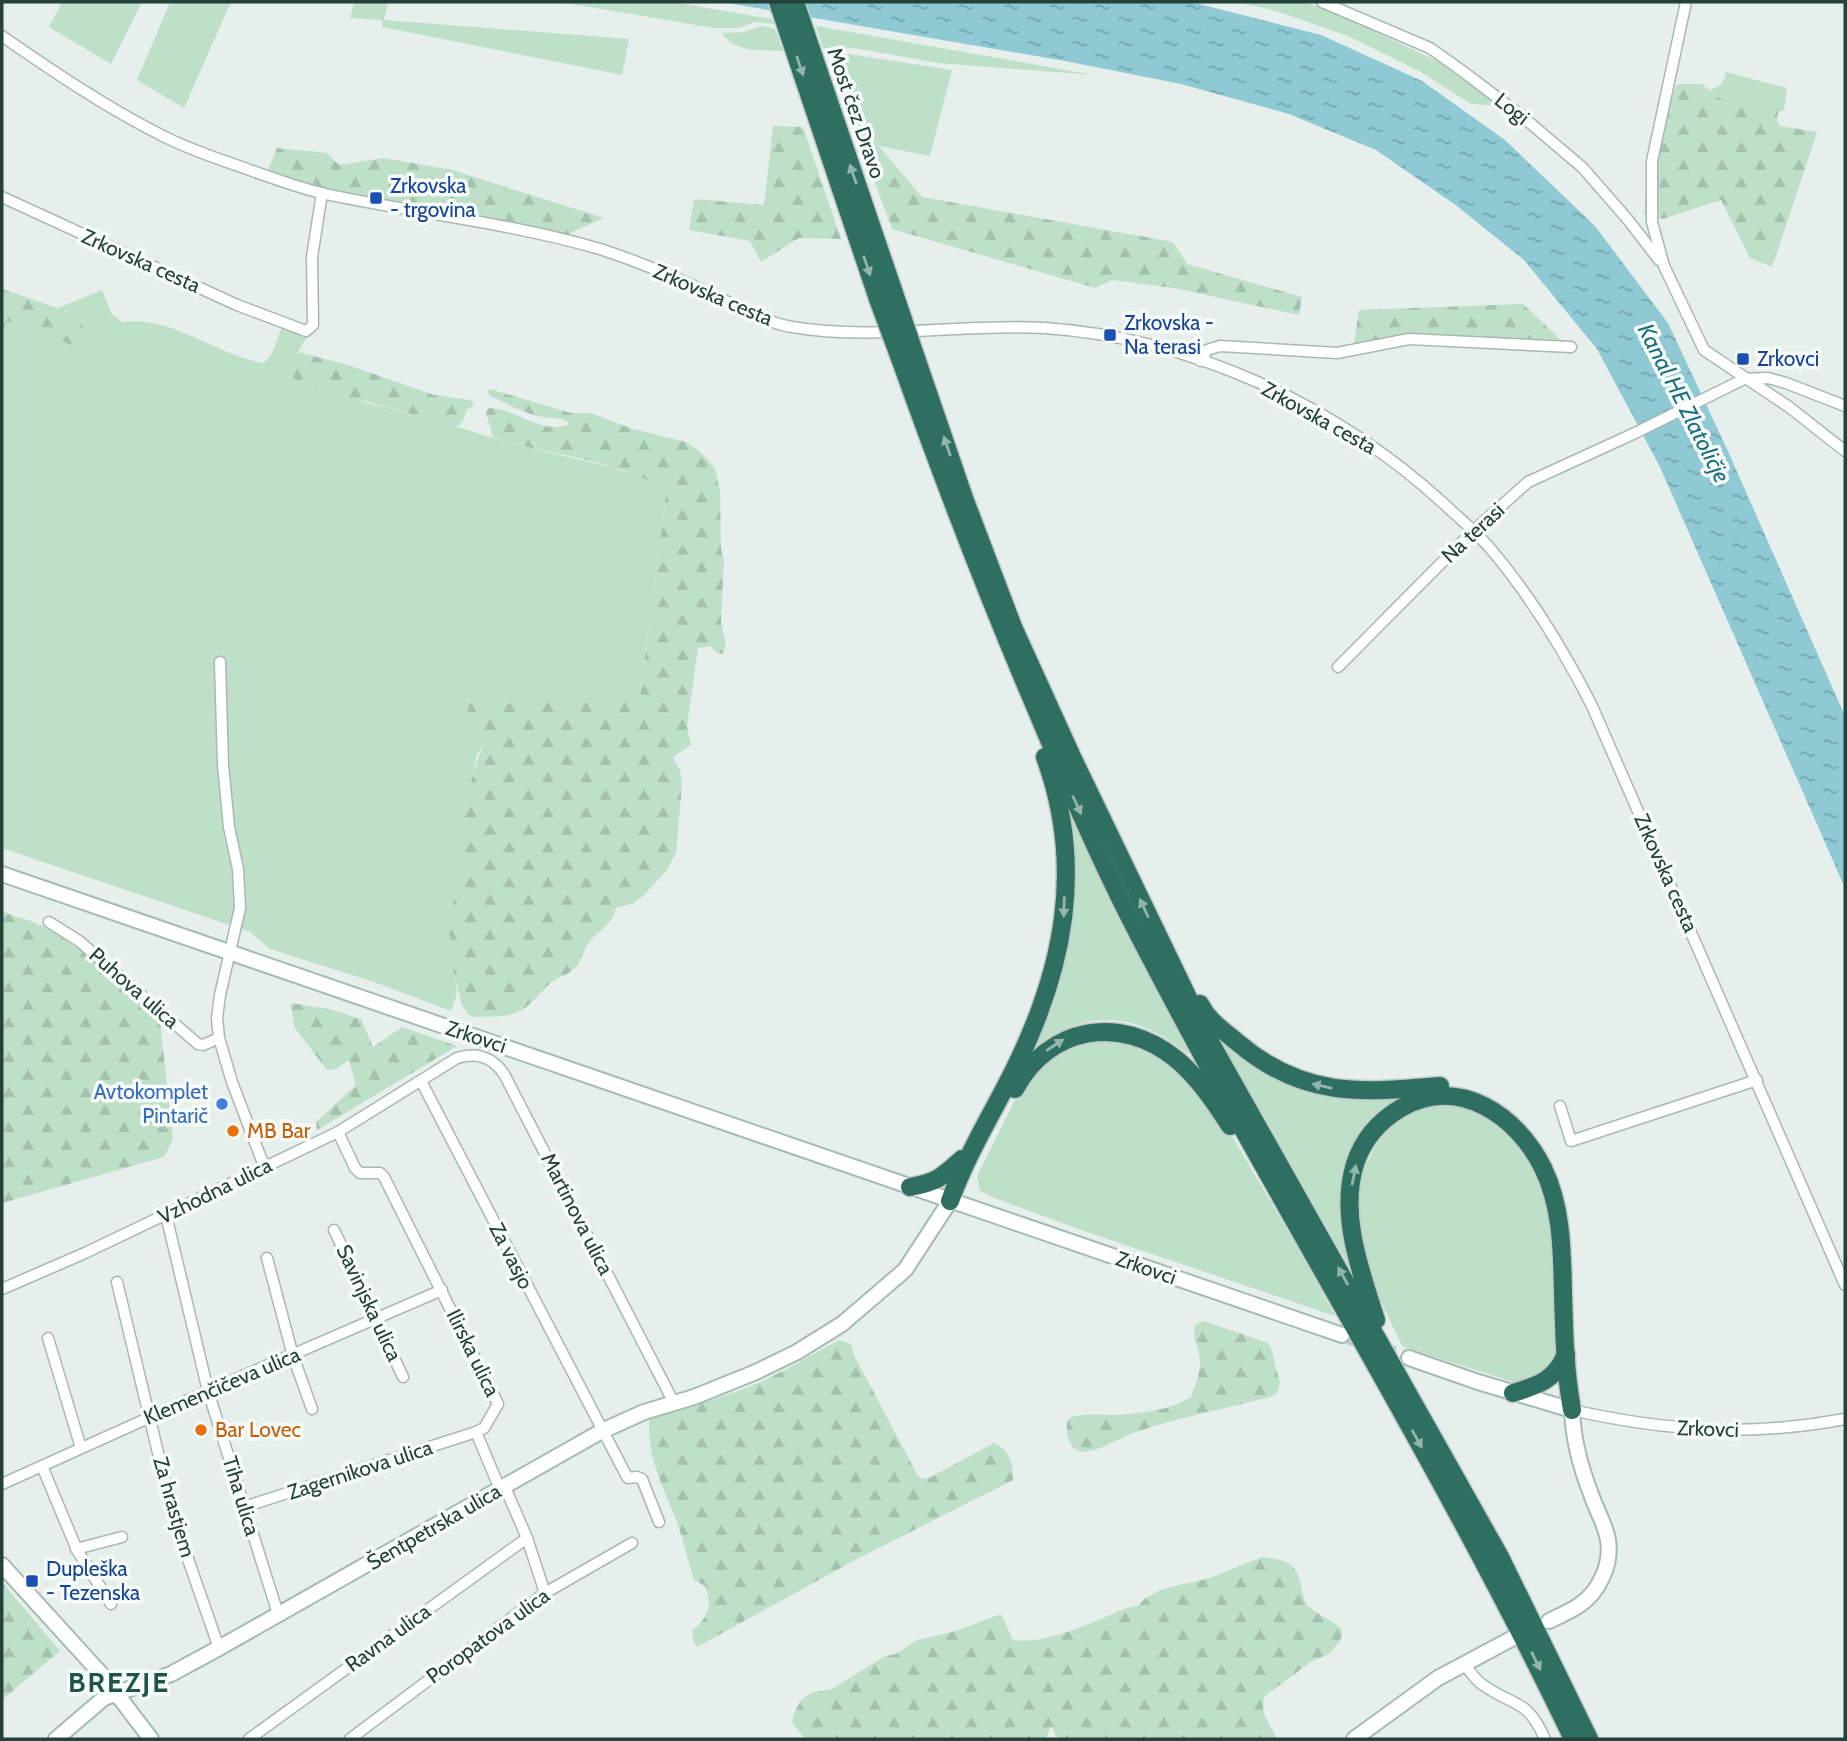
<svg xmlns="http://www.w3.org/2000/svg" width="1847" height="1741" font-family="Cabin,sans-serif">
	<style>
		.green { fill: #bfe0c8 }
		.forest { fill: url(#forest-firs) }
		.water { fill: url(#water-ripples) }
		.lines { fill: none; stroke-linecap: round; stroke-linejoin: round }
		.secondary-tunnel { stroke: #bfccc8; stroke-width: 14; stroke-dasharray: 14 7; stroke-linecap: butt }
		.street-casing { stroke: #a8b8b2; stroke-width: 13 }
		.secondary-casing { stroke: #a4bbb3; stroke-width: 18 }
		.highway-casing { stroke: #c2cac8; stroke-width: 21 }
		.street { stroke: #fff; stroke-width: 10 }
		.secondary { stroke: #fff; stroke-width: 14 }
		.highway { stroke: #2f6f62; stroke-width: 18 }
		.highway-bridge-casing { stroke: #c2cac8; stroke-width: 21; stroke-linecap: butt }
		.highway-bridge { stroke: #2f6f62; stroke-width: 18 }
		.oneway { fill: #93b5ae }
		.transit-dot { fill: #1a4fb4; stroke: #f7fbf9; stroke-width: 2.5 }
		.shop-dot { fill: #3f7fe0; stroke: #f7fbf9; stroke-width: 2.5 }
		.food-dot { fill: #e8710a; stroke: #f7fbf9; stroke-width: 2.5 }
		.labels { text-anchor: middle; stroke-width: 7; stroke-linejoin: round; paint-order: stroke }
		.street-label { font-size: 21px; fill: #24423a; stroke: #f7fbf9 }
		.transit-label { font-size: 21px; fill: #164399; stroke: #f7fbf9; text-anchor: start }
		.shop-label { font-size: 21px; fill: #366cbe; stroke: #f7fbf9; text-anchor: end }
		.food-label { font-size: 21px; fill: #c56008; stroke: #f7fbf9; text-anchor: start }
		.water-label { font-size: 23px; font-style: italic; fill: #1c6f80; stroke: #f7fbf9 }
		.district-label { font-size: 28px; font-weight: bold; letter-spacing: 2px; fill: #1f5548; stroke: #f7fbf9 }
	</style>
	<defs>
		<pattern id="forest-firs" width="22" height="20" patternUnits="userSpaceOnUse" patternTransform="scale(1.75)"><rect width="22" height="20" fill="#bfe0c8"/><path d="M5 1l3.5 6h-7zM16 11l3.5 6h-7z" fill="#a4c1ad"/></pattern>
		<pattern id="water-ripples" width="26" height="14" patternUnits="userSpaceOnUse" patternTransform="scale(1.75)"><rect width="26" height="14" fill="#8ec9d4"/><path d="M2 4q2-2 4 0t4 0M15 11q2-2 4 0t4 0" fill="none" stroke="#74a5ad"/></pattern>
	</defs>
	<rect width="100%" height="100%" fill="#e6efeb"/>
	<g class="green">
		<path d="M62,2H142L111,64L49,27Z"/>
		<path d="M170,2H231L184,108L137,80Z"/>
		<path d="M354,2H388L384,20L629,39L622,75L382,27L383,20L350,18Z"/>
		<path d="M560,2H673L772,19L775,24L754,22L739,28H713Z"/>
		<path d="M1237,2H1303L1327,9L1437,61L1501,106L1471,104L1419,71L1348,36L1276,11Z"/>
		<path d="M762,26L775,29L783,51C763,50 734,53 722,33L743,32Z"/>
		<path d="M816,26L1094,75L938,63L854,48H823Z"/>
		<path d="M848,54L952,70L930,156L879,146L848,110L831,60Z"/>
		<path d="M1726,72L1787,88L1784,111C1776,109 1770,112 1761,112C1741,113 1724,102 1710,90C1720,86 1724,83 1726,72Z"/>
		<path d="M102,290L112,314L122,322C173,315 215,355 264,363L272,353L282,326L307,337L298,352L294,353L363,402L439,421L509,443L611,467L648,479L661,486L666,494L640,697L637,703L477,701L469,705L473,733L486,743L477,754L469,792L453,904C445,920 449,931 453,947C454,952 451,958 452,963C455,987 461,986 451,1011L374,982L270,949L250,932L2,848V334L7,321L78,315L58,308Z"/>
		<path d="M1066,800L1187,1047L1189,1055C1133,1007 1069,1006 1023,1067L1053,993Z"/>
		<path d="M1078,1038H1124L1169,1059L1209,1103L1232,1136L1309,1267L1335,1316L1081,1230L994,1198L980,1191L977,1176L1023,1084L1037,1064Z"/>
		<path d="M1220,1039L1259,1066L1412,1094L1349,1160L1357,1281Z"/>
		<path d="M1443,1101L1490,1114L1533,1160L1558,1234V1347L1554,1365L1531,1381L1517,1383L1403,1347C1374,1289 1337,1216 1372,1153C1376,1146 1379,1135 1385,1129C1400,1114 1423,1107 1443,1101Z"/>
	</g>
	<g class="forest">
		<path d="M1681,84H1702C1728,106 1744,115 1779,109L1777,120L1780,126L1817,132L1772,267L1750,258L1721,200L1663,219L1644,214L1652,135L1656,119H1665L1676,85Z"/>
		<path d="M848,110L922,197L1173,242L1187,264L1302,297L1299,315L1174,288L1112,280L1095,288L892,229Z"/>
		<path d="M773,126L803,127L841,239L799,238L761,262L750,241L689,230L694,199L764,205Z"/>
		<path d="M277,148L327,153L339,165L383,158L452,170L604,218L568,234L321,189L268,170Z"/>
		<path d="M2,289L78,315L85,331L72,345L7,321L2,334Z"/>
		<path d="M1523,304L1561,340L1407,334L1354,343L1359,310Z"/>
		<path d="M298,352L348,365L434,395L471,400L474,405L466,410L464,419L458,426H451L438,421L308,386L293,378C290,371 288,365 290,357Z"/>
		<path d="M490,389L571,413H591L630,428L686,442L699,451L715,468L720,491L721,549L724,561L721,622L726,644L723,654L717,653L710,646L698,648L687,727L691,745L673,757L680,770L682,784L676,853L666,871L643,896L634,903L616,908C612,928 594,931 585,949C581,956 581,962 575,968C568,975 560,976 552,982C540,991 531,1007 516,1013C503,1018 485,1016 473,1017L467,1013L462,1005L451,962L453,948L448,930V914L453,904C459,866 465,771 486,743L473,733L466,721L469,704L476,701L637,702L640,697L666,494C648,468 543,451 509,443L493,437L486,413L489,408C517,408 541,436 570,424C563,417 553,419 543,417C524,414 508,404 490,396L488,391Z"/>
		<path d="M2,911C13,917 26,918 38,924C82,945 123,988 160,1021L173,1139L164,1157L2,1203Z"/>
		<path d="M290,1003L329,1009L361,1019L373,1047L402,1027L457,1046L317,1130L316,1122L356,1085L349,1060L336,1069L327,1070L295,1028Z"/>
		<path d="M1204,1321L1268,1343L1271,1348L1280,1383L1277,1393L1270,1397C1225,1409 1178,1417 1134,1433C1121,1437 1098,1452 1084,1452C1069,1452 1063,1430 1069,1418C1084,1413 1099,1415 1114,1415C1138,1414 1171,1410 1191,1397C1194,1386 1200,1375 1200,1364C1201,1351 1191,1336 1195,1325Z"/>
		<path d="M839,1340L851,1344L855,1357L918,1476L923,1479L931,1477L994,1443C1009,1449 1014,1464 1013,1480L857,1559L697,1647L693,1640L692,1631C708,1618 713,1606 705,1586L694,1580C687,1559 683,1537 675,1517C662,1486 645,1451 650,1417C684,1407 720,1399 753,1385C783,1373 810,1355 839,1340Z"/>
		<path d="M1263,1557C1289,1561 1296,1562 1302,1589C1303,1595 1304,1600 1307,1605C1318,1616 1335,1620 1343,1632L1340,1641L1329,1654L1312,1661L1265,1696C1258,1711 1271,1726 1277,1739H1058L1051,1726L1046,1739H805L792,1722L795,1711L801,1700L811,1693L832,1689L885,1656L896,1654L917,1640L956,1631L1001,1614L1013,1640C1048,1645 1094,1621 1127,1608L1138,1606C1156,1584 1186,1586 1212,1577C1229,1571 1245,1563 1263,1557Z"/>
		<path d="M2,1582L60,1651L2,1700V1581Z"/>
	</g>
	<path class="water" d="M722,2H1191L1321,35L1422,81L1505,140L1595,226L1668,323L1727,449L1845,716V888L1660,467L1597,349L1524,260L1457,206L1376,150L1289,114L1181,84L1065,61Z"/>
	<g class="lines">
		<path class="secondary-tunnel" d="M1342,1335L1409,1358"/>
		<g class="street-casing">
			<g id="street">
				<path d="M1322,2L1430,48L1461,70L1523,117L1583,168L1629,221L1659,260"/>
				<path d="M1686,2L1652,161V222L1664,266L1704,350L1789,407L1845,451"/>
				<path d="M2,36C54,72 107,108 163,136C190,150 219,159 247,169C272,178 299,188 325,194C416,213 510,223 600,249C637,261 673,276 709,293C736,305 763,322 792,327C875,341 961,323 1045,328C1191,338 1336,405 1443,503C1459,518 1475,531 1489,547C1531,596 1563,649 1592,706L1845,1285"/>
				<path d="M2,197L237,305L306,331L313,325L312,257L322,193"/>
				<path d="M1201,361L1207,350L1220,346L1337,353L1409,339L1571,347"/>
				<path d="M220,662L223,765L229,827L238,869L240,908L220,995L217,1018L219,1038L232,1082L264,1166"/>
				<path d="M1338,667L1473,531L1528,482L1633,434L1744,379L1768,378L1786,383L1845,406"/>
				<path d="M49,922L79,941L198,1044L203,1045L219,1038"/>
				<path d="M421,1081L626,1475L628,1478L637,1477L642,1479L659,1522"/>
				<path d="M1560,1106L1571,1141L1757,1080"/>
				<path d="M166,1215L208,1391L278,1614"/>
				<path d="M334,1230L403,1377"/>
				<path d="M267,1258L293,1356L312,1409"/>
				<path d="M117,1282L165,1482L180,1536L219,1648"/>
				<path d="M2,1289L85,1253L338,1132L457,1058C477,1052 492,1057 504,1074L674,1403"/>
				<path d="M48,1338L81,1448"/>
				<path d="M1572,1410C1665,1431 1750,1437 1845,1419"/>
				<path d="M476,1432L497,1482L507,1492L527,1538L545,1593"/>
				<path d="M42,1466L77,1550L111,1604"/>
				<path d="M2,1484L208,1391L442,1290"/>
				<path d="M244,1507L476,1432L484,1428L498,1404L384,1177L380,1173H360L355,1168L338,1132"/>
				<path d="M76,1549L122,1537"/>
				<path d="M1464,1664C1470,1671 1475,1680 1483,1685C1514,1707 1527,1698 1545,1739"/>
				<path d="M249,1739L527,1538"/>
				<path d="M350,1739L545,1593L632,1543"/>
			</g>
		</g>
		<g class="secondary-casing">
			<g id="secondary">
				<path d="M2,874L1342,1335"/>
				<path d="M1409,1358L1478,1382L1572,1410C1573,1439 1580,1466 1591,1494C1596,1510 1605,1523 1608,1540C1612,1564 1599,1593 1578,1606C1569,1612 1559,1616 1549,1621"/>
				<path d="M2,1565L103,1676L151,1739"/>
				<path d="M56,1739L104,1698L171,1674L219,1648L602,1431L644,1412L694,1397L756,1372L797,1352L842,1324L905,1270L950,1201"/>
				<path d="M1354,1739L1438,1678L1513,1638"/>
			</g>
		</g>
		<g class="highway-casing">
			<g id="highway">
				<path d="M778,2L878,299"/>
				<path d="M795,2L894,293"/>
				<path d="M916,358L964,498L1013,627L1073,759L1205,1033L1500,1557L1589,1739"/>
				<path d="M901,361C939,468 979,573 1023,678C1058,761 1092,844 1133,924C1274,1199 1440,1460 1573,1739"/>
				<path d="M1200,1004C1208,1021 1223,1030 1237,1042C1302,1098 1360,1093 1440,1086"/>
				<path d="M1015,1089C1049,1026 1121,1014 1176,1059C1198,1077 1215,1102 1230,1126"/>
				<path d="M910,1187C938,1182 942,1177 962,1159"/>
				<path d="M950,1201C966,1156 992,1114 1013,1072C1064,970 1085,867 1045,757"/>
				<path d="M1376,1320C1361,1272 1339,1215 1355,1164C1363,1139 1379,1121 1401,1108C1458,1075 1517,1115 1543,1168C1562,1207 1562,1251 1563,1293C1564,1332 1565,1371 1572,1410"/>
				<path d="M1513,1393C1539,1385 1555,1380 1566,1354"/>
			</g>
		</g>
		<use href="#street" class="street"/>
		<use href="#secondary" class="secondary"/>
		<use href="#highway" class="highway"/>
		<g class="highway-bridge-casing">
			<g id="highway-bridge">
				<path d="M894,293L916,358"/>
				<path d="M878,299L901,361"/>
			</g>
		</g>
		<use href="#highway-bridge" class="highway-bridge"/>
	</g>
	<defs><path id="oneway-solid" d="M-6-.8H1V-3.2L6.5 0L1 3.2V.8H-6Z" transform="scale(1.75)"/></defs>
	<g class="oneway">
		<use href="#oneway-solid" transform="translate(800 66) rotate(71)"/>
		<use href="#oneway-solid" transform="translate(853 174) rotate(-109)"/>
		<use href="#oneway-solid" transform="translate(867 266) rotate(71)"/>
		<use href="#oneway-solid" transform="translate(947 446) rotate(-109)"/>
		<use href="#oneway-solid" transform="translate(1077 805) rotate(65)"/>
		<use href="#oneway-solid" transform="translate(1064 907) rotate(92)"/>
		<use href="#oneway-solid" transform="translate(1144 908) rotate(-115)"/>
		<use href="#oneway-solid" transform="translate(1055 1045) rotate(-33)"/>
		<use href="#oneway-solid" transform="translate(1322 1086) rotate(-167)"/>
		<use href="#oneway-solid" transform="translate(1354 1175) rotate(-79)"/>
		<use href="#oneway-solid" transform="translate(1343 1276) rotate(-119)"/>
		<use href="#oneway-solid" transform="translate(1417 1439) rotate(61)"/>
		<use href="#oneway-solid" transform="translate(1536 1661) rotate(64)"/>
	</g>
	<g class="transit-dot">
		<rect x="369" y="191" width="14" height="14" rx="3.5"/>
		<rect x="1103" y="328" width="14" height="14" rx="3.5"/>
		<rect x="1736" y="352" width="14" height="14" rx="3.5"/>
		<rect x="25" y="1574" width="14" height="14" rx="3.5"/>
	</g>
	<circle class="shop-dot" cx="222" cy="1104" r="7"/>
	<g class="food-dot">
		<circle cx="233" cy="1131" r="7"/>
		<circle cx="201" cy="1430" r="7"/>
	</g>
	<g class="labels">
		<g class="street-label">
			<text transform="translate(1512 109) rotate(38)" y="7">Logi</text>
			<text transform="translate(856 113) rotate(71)" y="7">Most čez Dravo</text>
			<text transform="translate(141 261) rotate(24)" y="7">Zrkovska cesta</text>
			<text transform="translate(713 295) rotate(23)" y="7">Zrkovska cesta</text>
			<text transform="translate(1319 418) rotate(29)" y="7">Zrkovska cesta</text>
			<text transform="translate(1473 533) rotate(-43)" y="7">Na terasi</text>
			<text transform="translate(1666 873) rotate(66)" y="7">Zrkovska cesta</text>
			<text transform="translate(134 988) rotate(41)" y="7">Puhova ulica</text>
			<text transform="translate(476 1037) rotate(18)" y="7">Zrkovci</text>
			<text transform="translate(215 1191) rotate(-26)" y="7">Vzhodna ulica</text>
			<text transform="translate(577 1214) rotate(63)" y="7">Martinova ulica</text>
			<text transform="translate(511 1256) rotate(63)" y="7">Za vasjo</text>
			<text transform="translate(1146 1268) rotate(19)" y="7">Zrkovci</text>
			<text transform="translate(369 1303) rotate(65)" y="7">Savinjska ulica</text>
			<text transform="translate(473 1353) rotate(64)" y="7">Ilirska ulica</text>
			<text transform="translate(222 1386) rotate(-23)" y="7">Klemenčičeva ulica</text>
			<text transform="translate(1708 1429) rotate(2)" y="7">Zrkovci</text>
			<text transform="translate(360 1470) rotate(-18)" y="7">Zagernikova ulica</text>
			<text transform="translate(241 1496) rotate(73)" y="7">Tiha ulica</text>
			<text transform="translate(174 1507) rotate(74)" y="7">Za hrastjem</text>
			<text transform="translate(434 1527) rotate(-30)" y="7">Šentpetrska ulica</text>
			<text transform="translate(488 1636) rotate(-36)" y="7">Poropatova ulica</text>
			<text transform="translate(388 1638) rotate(-36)" y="7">Ravna ulica</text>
		</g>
		<g class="transit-label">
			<text x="390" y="193">Zrkovska<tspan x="390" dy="24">- trgovina</tspan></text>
			<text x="1124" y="330">Zrkovska -<tspan x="1124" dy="24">Na terasi</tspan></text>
			<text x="1757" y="366">Zrkovci</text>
			<text x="46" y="1576">Dupleška<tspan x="46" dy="24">- Tezenska</tspan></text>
		</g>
		<g class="shop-label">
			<text x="208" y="1099">Avtokomplet<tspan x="208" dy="24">Pintarič</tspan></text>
		</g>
		<g class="food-label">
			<text x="247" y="1138">MB Bar</text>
			<text x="215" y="1437">Bar Lovec</text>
		</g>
		<g class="water-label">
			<text transform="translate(1684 403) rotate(63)" y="8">Kanal HE Zlatoličje</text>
		</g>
		<g class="district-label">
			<text x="119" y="1692">BREZJE</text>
		</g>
	</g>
	<rect width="1847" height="1741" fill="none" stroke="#24423a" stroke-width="7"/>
</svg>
